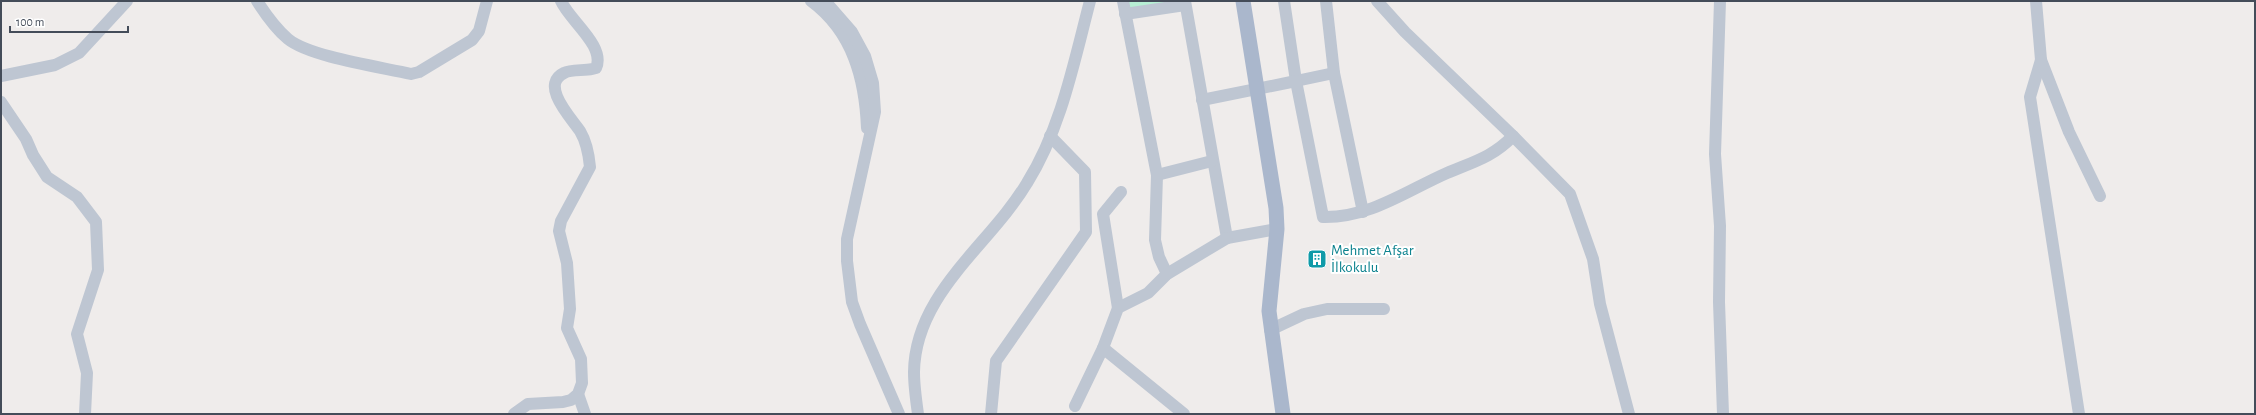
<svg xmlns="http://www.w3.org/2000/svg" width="2256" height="415" font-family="'Alegreya Sans',sans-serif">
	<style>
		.green { fill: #b7efd4 }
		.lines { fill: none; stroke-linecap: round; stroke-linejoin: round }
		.minor { stroke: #bec6d2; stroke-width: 12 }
		.major { stroke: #aab7cc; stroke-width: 15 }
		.labels { text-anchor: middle; stroke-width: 4; stroke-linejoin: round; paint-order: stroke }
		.culture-label { font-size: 15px; fill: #0d838f; stroke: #fff; text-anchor: start }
	</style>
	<rect width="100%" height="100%" fill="#efeceb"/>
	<path class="green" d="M1128,1H1178L1130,9Z"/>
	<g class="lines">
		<g class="minor">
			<path d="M257,1C266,15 275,28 288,39C310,57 381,67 411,74L419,72L472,40L479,31L487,1"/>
			<path d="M811,1C853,32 865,79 867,128"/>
			<path d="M825,1L852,32L865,56L873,83L875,112L847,239V261L852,302L860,324L899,414"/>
			<path d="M1123,1L1157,175L1155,240L1159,257L1167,274"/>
			<path d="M1185,1L1227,238L1277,229"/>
			<path d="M1284,1L1296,81L1334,73"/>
			<path d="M1326,1L1334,73L1363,212"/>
			<path d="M1377,1L1405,32L1513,136L1570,194L1593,259L1600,304L1629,414"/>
			<path d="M1720,1L1715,154L1720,226L1719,302L1723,414"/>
			<path d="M2036,1L2041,60L2030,97L2079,414"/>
			<path d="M1125,14L1185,5"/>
			<path d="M2041,60L2069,132L2100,196"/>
			<path d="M1,76L55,65L79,53L127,1"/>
			<path d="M1202,100L1296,81L1323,217C1370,218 1406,191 1447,173C1473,162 1493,157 1513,136"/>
			<path d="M1,102L26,139L33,155L47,177L77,197L96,222L98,270L77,334L87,373L85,414"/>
			<path d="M1157,175L1212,161"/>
			<path d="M1118,308L1103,214L1121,192"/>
			<path d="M1270,330L1304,314L1327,309H1384"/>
			<path d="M1103,348L1184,414"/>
			<path d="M578,394L585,414"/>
			<path d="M1075,406L1103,348L1118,308L1148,293L1167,274L1227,238"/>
			<path d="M514,414L528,404L563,402L571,400L578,394L582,383L581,359L567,328L570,309L567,263L559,231L561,221L590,167C589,156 586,141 580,131C572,119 539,85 564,73C571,69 584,71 592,69L596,68C606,46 569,20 561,1"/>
			<path d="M918,414C916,400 914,386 914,372C915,293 990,245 1027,183C1061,129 1074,62 1090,1"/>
			<path d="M991,414L996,361L1086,232L1085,172L1050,136"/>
		</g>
		<path class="major" d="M1243,1L1276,208L1277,229L1269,311L1283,414"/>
	</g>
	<defs>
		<g id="building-square" transform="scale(1)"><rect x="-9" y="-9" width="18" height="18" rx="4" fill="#0f9aa8" stroke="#fff"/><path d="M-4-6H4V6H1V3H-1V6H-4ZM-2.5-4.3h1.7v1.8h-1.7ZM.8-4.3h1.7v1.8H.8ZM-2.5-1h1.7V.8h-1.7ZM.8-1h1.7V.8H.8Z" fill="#fff"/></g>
	</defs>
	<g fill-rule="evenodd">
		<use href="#building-square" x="1317" y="259"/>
	</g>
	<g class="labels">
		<g class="culture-label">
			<text x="1331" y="255">Mehmet Afşar<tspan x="1331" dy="17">İlkokulu</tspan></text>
		</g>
	</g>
	<rect width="2256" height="415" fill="none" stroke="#444c59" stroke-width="4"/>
	<path d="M10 26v6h118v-6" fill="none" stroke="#444c59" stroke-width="2"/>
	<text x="16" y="26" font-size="12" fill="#444c59" stroke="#ffffff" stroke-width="3" paint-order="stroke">100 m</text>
</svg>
